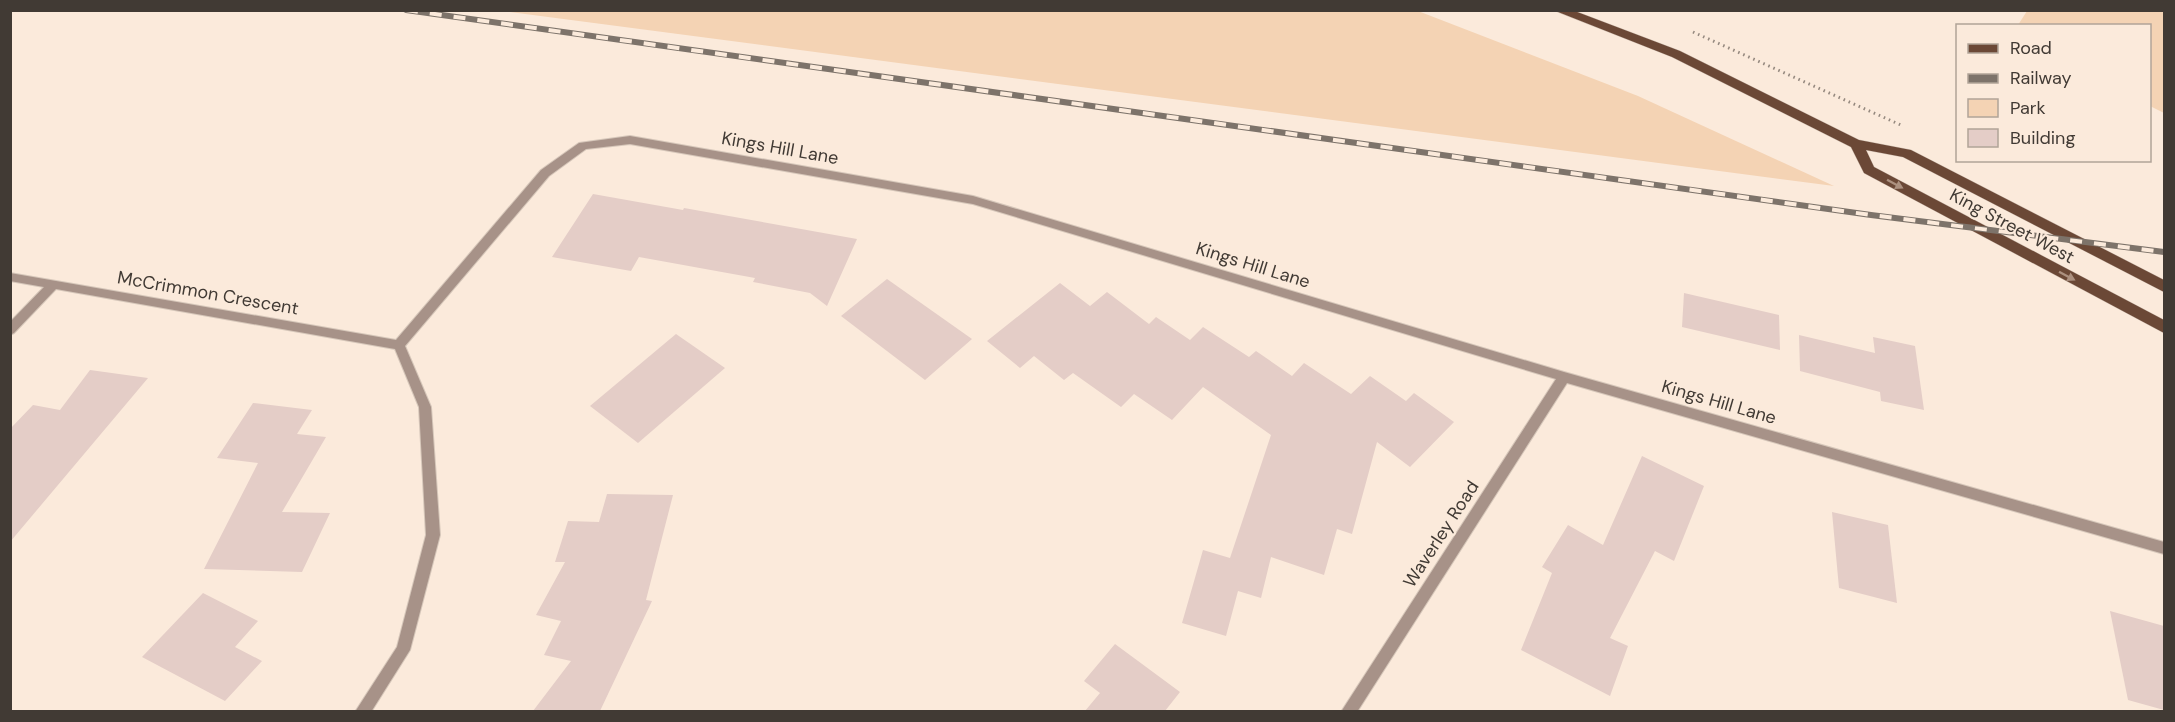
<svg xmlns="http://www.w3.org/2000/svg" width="2175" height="722" font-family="'DM Sans',sans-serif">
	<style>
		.green { fill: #f4d3b4 }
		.building { fill: #e4cdc7 }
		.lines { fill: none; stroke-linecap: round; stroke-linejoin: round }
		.minor-casing { stroke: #d6c7ba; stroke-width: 2 }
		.primary-casing { stroke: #d6c7ba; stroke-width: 1 }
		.path { stroke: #95897f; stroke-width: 3; stroke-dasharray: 1.5 4; stroke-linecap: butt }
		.minor { fill: #a79288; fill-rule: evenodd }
		.primary { fill: #6b4836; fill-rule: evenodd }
		.rail-casing { stroke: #7d736a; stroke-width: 6 }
		.rail { stroke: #fbeadb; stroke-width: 4; stroke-dasharray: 12; stroke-linecap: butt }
		.oneway { fill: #ac9180 }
		.labels { text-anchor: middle; stroke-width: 4.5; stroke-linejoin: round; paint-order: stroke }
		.street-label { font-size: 18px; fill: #413a34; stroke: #fbeadb }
	</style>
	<rect width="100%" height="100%" fill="#fbeadb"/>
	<g class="green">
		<path d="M503,11H1418L1638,96L1834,186Z"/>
		<path d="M2027,11H2164V113L2150,106V26L2018,25Z"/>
	</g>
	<g class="building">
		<path d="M593,194L683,210L684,208L857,239L827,306L810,293L753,282L755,278L639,257L631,271L552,257Z"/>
		<path d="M887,279L972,339L925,380L841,316Z"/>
		<path d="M1060,283L1090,306L1107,292L1149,324L1156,317L1190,340L1203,327L1249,357L1256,351L1292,376L1304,363L1351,394L1370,376L1406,401L1414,393L1454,422L1410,467L1377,442L1352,534L1337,529L1324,575L1271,557L1261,598L1238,591L1226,636L1182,623L1203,550L1230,558L1271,435L1203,387L1172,420L1134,394L1121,407L1073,373L1064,380L1034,356L1020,368L987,341Z"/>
		<path d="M1684,293L1779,315L1780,350L1682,327Z"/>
		<path d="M676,334L725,368L638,443L590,406Z"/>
		<path d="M1799,335L1875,353L1873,337L1915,346L1924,410L1881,401L1880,392L1800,371Z"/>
		<path d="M90,370L148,378L10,542V429L33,405L60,410Z"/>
		<path d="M253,403L312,410L297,434L326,437L282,512L330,513L302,572L204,569L258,463L217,458Z"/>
		<path d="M1642,456L1704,486L1674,561L1655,551L1610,638L1628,646L1610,696L1521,650L1552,573L1542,567L1568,525L1603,545Z"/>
		<path d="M607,494L673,495L646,600L652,601L600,711H533L571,661L544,655L561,621L536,615L565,562H555L568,521L599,522Z"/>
		<path d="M1832,512L1888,525L1897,603L1839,588Z"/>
		<path d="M203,593L258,621L235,647L262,661L225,701L142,657Z"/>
		<path d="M2110,611L2164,626V710L2128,700Z"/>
		<path d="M1115,644L1180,692L1165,711H1085L1100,693L1084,681Z"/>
	</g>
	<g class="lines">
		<g class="minor-casing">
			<path id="minor" d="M630,136L973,196L1564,372L2164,542V554L1567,383L1357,712H1341L1556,379L973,204L630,144L586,149L549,176L405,346L431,407L440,535L410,650L371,712H355L397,647L426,535L419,407L395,349L56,289L14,333L10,335V322L44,287L10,281V273L396,340L541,170L579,143Z"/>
		</g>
		<g class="primary-casing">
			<path id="primary" d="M1553,10H1572L1680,51L1859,140L1911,150L2164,280V292L1903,157L1866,150L1874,167L2164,320V333L1864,173L1851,147L1672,57Z"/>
		</g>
		<path class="path" d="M1693,32L1903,126"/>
		<use href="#minor" class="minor"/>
		<use href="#primary" class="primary"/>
		<g class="rail-casing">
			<path id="rail" d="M406,10L1871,215L2164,252"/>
		</g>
		<use href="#rail" class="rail"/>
	</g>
	<defs><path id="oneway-solid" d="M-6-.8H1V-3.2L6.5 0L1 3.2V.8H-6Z" transform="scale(1.5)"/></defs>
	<g class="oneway">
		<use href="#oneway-solid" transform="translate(1895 184) rotate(28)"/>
		<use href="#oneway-solid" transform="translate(2067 276) rotate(28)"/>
	</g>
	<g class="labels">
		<g class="street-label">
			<text transform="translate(780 148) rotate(10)" y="6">Kings Hill Lane</text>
			<text transform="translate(2012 226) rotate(28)" y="6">King Street West</text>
			<text transform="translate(1253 265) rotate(17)" y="6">Kings Hill Lane</text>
			<text transform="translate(208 293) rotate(10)" y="6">McCrimmon Crescent</text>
			<text transform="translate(1719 402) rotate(16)" y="6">Kings Hill Lane</text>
			<text transform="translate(1441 534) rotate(-57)" y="6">Waverley Road</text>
		</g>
	</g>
	<rect width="2175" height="722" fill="none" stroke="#413a34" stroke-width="24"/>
	<rect x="1956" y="24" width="195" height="138" fill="#fbeadb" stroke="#b1a498" stroke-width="1.5"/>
	<rect x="1968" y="44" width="30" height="9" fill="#6b4836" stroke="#b1a498" stroke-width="1.5"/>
	<text x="2010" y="54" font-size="18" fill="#413a34">Road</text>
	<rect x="1968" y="74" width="30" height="9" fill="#7d736a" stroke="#b1a498" stroke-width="1.5"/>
	<text x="2010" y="84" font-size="18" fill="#413a34">Railway</text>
	<rect x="1968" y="99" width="30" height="18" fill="#f4d3b4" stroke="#b1a498" stroke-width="1.5"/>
	<text x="2010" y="114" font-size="18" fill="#413a34">Park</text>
	<rect x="1968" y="129" width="30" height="18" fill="#e4cdc7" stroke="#b1a498" stroke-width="1.5"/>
	<text x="2010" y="144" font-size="18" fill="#413a34">Building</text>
</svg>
